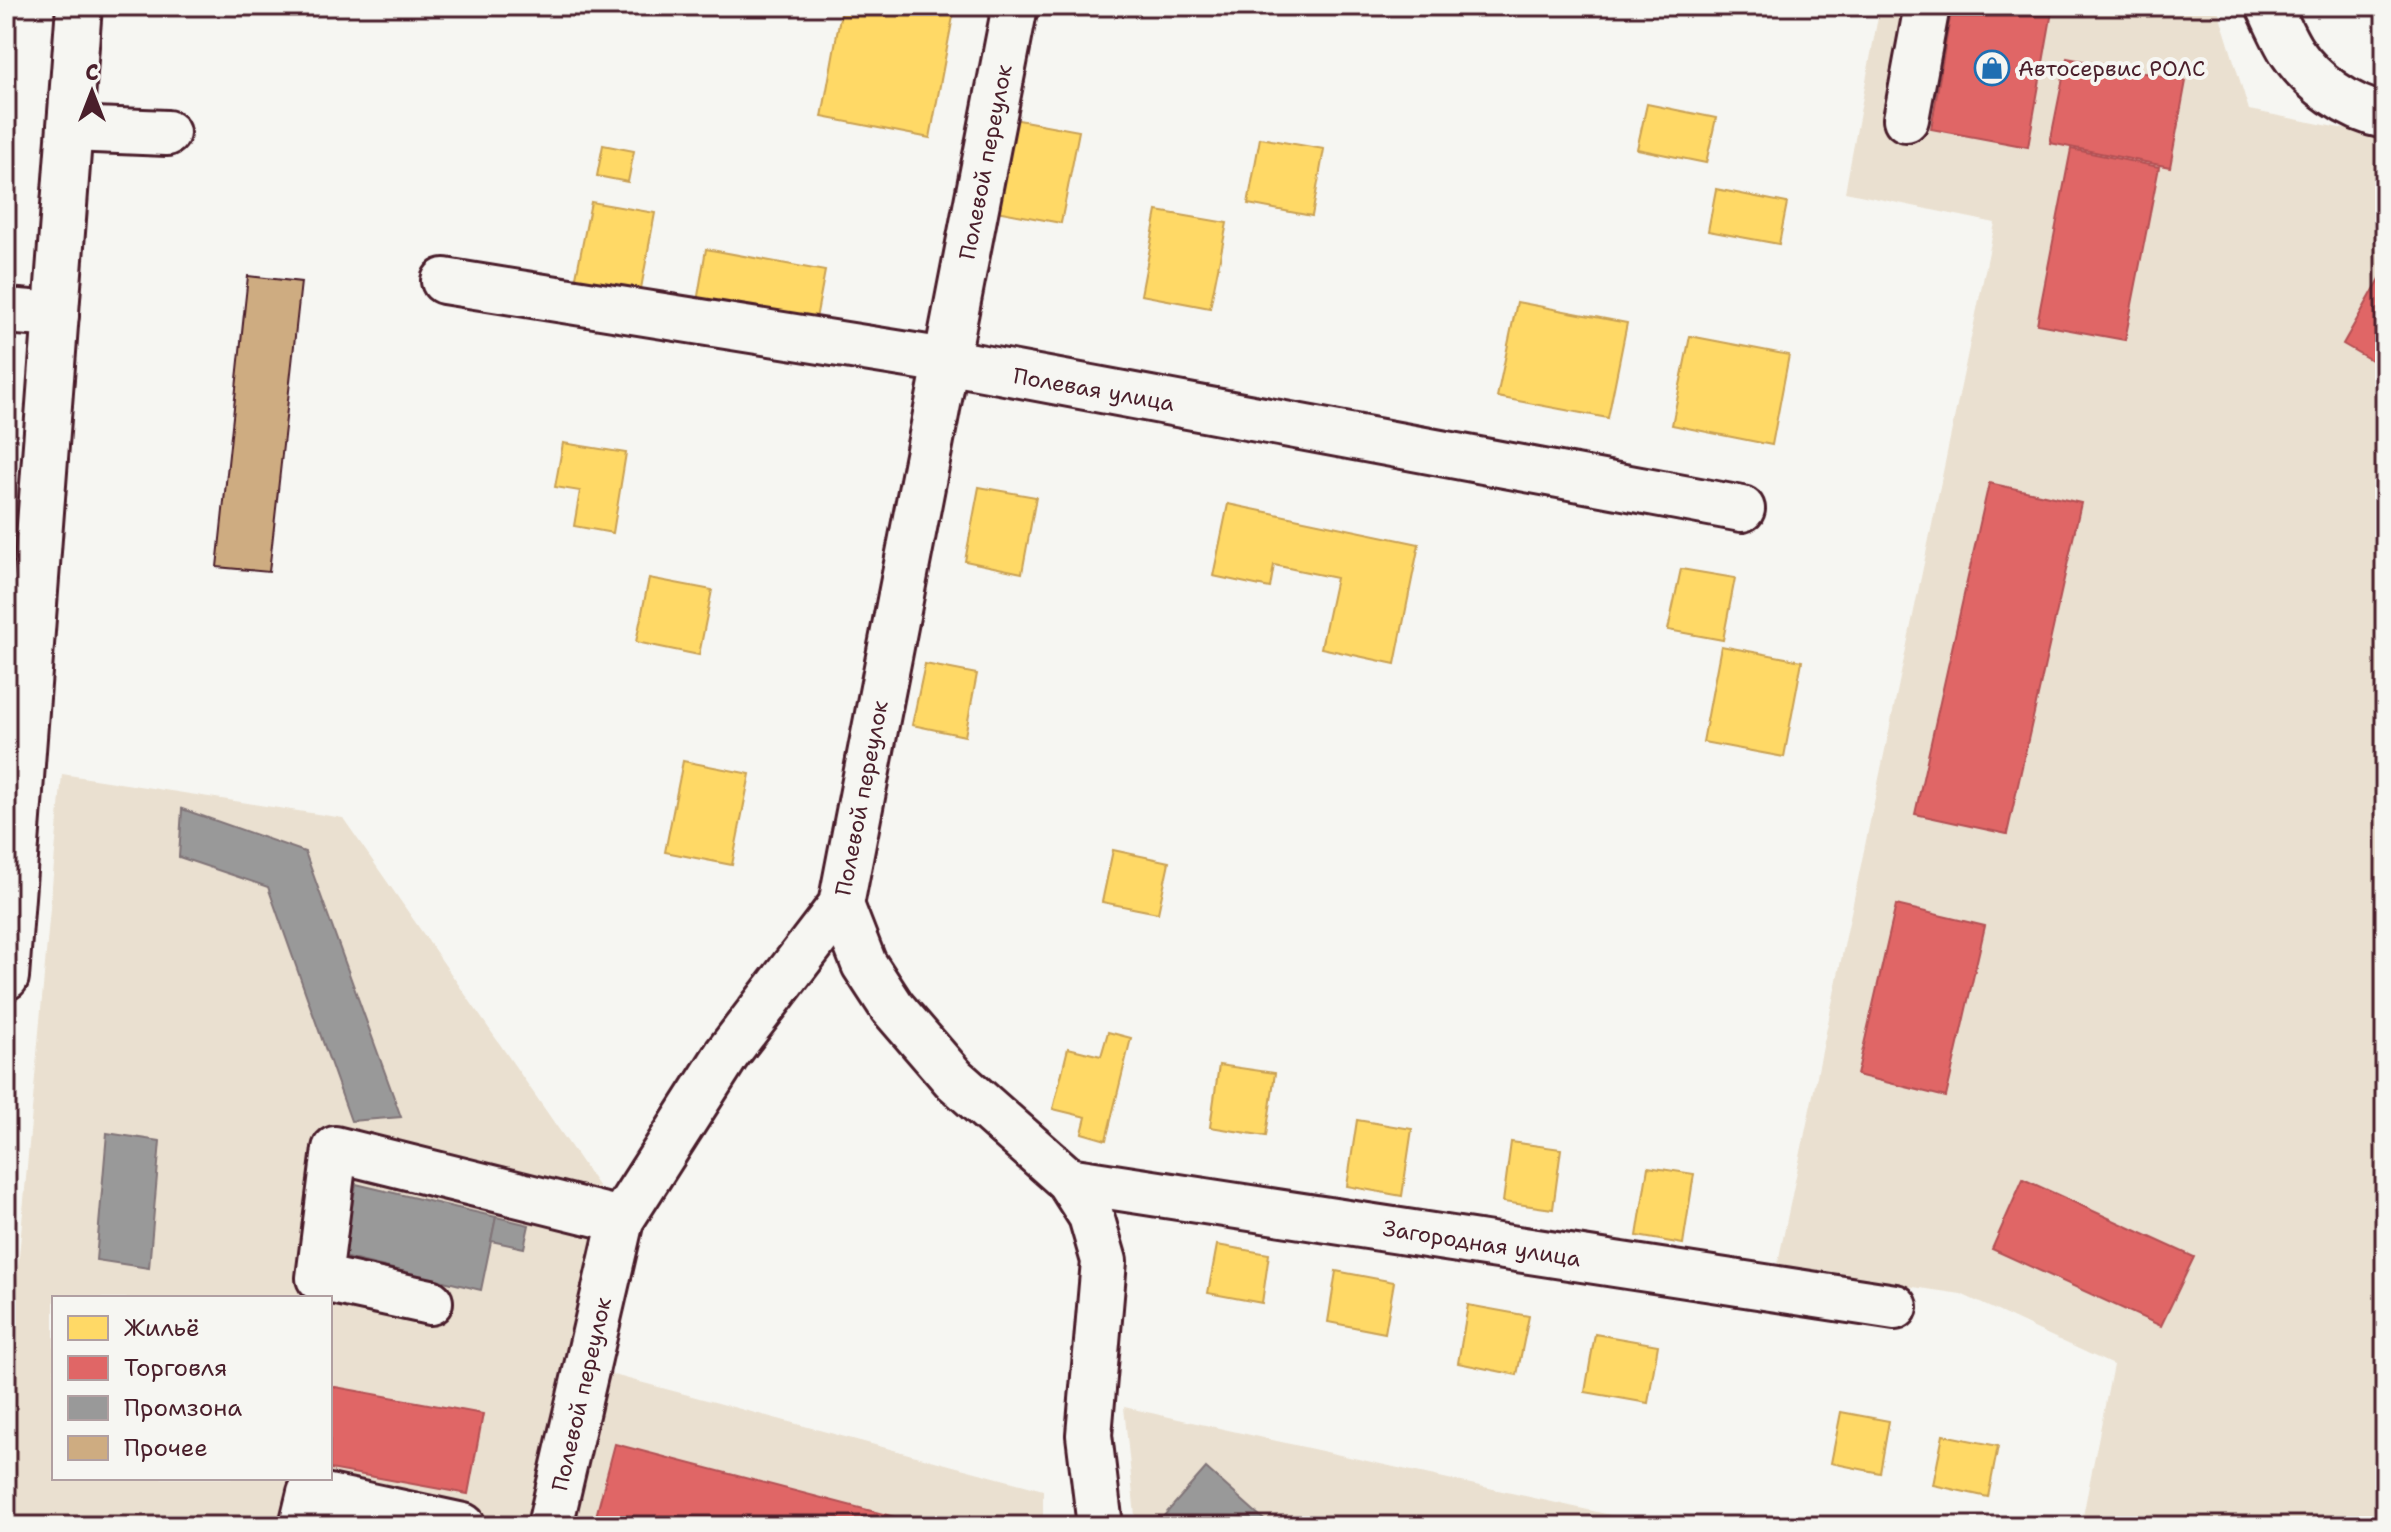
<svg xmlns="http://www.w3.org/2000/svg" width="2391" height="1532" font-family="'Shantell Sans',sans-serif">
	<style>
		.built { fill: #eae0d0; fill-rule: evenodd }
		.homes { fill: #ffd966; stroke: #c9a154; stroke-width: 2 }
		.shops { fill: #e06666; stroke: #b35154; stroke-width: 2 }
		.industry { fill: #999; stroke: #817478; stroke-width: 2 }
		.building { fill: #ceac81; stroke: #4a1f2b; stroke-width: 2 }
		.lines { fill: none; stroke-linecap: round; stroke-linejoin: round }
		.minor-casing { stroke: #4a1f2b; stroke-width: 50 }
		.minor { stroke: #f6f6f2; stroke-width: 44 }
		.labels { text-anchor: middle; stroke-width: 8; stroke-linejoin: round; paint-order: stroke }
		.poi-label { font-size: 22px; fill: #4a1f2b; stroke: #f6f6f2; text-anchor: start }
		.street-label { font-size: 22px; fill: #4a1f2b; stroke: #f6f6f2 }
	</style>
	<rect width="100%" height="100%" fill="#f6f6f2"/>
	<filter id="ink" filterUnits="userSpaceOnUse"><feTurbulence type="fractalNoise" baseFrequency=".0125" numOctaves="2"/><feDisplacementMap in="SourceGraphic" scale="16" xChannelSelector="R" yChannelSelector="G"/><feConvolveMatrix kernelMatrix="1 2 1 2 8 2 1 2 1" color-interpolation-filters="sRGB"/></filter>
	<g filter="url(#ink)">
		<g class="built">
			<path d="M1880,6H2217L2249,110L2385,137V1526H2081L2113,1365L1961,1294L1777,1267L1995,223L1845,192Z"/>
			<path d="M62,774L343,818L603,1193L528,1526H6V1402ZM54,1298H330V1478H54Z"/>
			<path d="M610,1374L1043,1490V1526H574Z"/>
			<path d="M1124,1407L1660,1526H1136Z"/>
		</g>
		<g class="homes">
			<path d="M842,6H955L930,138L822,117Z"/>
			<path d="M1647,104L1716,118L1706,163L1637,149Z"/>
			<path d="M1013,119L1079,131L1061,223L996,211Z"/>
			<path d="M1260,138L1324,149L1312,216L1248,204Z"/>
			<path d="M603,145L634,151L628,182L597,176Z"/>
			<path d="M1716,189L1787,203L1779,244L1708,231Z"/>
			<path d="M591,202L655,213L640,294L575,282Z"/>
			<path d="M1157,211L1227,223L1210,308L1141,295Z"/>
			<path d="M706,249L825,271L815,324L697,302Z"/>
			<path d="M1517,302L1627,323L1608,418L1497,397Z"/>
			<path d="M1690,336L1789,355L1772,445L1672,425Z"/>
			<path d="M563,443L626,453L613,533L574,526L580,491L555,487Z"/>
			<path d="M979,487L1036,497L1022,573L965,561Z"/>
			<path d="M1228,504L1419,544L1395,664L1321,648L1336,578L1274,565L1270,588L1213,576Z"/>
			<path d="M1681,569L1735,578L1723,640L1668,630Z"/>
			<path d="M649,578L712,590L699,655L636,642Z"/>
			<path d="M1721,646L1802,661L1784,757L1703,742Z"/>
			<path d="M925,664L977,674L965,736L912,725Z"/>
			<path d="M683,761L750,774L732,865L665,852Z"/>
			<path d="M1113,850L1169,862L1158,913L1102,902Z"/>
			<path d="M1108,1032L1131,1038L1106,1140L1082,1133L1086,1117L1053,1109L1068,1048L1101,1056Z"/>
			<path d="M1219,1065L1275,1073L1266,1136L1210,1127Z"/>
			<path d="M1357,1120L1412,1129L1402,1196L1347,1186Z"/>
			<path d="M1511,1142L1561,1149L1553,1209L1503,1202Z"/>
			<path d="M1648,1167L1694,1174L1683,1244L1637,1236Z"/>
			<path d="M1217,1245L1269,1254L1262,1303L1208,1293Z"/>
			<path d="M1336,1271L1394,1282L1385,1333L1328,1322Z"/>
			<path d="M1468,1305L1529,1316L1517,1375L1458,1363Z"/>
			<path d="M1595,1334L1658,1345L1648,1403L1585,1392Z"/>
			<path d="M1841,1412L1889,1421L1880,1473L1831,1463Z"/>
			<path d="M1943,1435L1998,1446L1988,1497L1933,1485Z"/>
		</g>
		<g class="shops">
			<path d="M1952,6H2053L2028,147L1931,129Z"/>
			<path d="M2067,58L2186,81L2170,167L2050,143Z"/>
			<path d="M2071,149L2159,167L2125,340L2037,324Z"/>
			<path d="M2385,270V368L2343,344Z"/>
			<path d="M1989,483L2081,503L2007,834L1915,814Z"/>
			<path d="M1896,905L1985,926L1946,1097L1857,1075Z"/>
			<path d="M2023,1179L2194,1257L2161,1326L1992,1249Z"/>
			<path d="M330,1386L483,1414L468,1494L330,1469Z"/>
			<path d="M615,1444L929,1526H603L594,1524Z"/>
		</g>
		<g class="industry">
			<path d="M182,809L305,852L401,1117L351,1121L268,887L179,857Z"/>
			<path d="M107,1133L160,1141L149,1268L96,1260Z"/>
			<path d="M356,1184L496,1217L481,1290L343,1257Z"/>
			<path d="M496,1217L529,1225L524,1248L491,1241Z"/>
			<path d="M1206,1468L1271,1526H1155Z"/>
		</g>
		<path class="building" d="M248,276L301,282L269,572L217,567Z"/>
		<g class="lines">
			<g class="minor-casing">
				<g id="minor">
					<path d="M2269,6C2276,21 2283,38 2292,52C2313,83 2349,109 2385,116"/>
					<path d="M1906,119L1927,6"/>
					<path d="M70,129L167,133"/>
					<path d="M444,281L946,361L1742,509"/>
					<path d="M6,311L56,315"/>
					<path d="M841,905L864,964L892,1007L954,1079L1068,1180L1091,1216L1104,1261L1089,1435L1100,1526"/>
					<path d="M6,977L79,6"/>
					<path d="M1068,1180L1895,1307"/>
					<path d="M430,1302L319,1278L335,1149L621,1220"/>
					<path d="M302,1526L310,1493L463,1526"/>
					<path d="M550,1526L621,1220L727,1054L841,905L1015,6"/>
				</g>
			</g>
			<use href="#minor" class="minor"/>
		</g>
	</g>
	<defs>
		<g id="shop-ring" transform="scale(1.8)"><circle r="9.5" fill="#f6f6f2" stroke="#1f6fb2" stroke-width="1.5"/><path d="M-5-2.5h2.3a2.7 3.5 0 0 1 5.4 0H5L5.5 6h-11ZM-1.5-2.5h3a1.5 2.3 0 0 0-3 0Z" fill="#1f6fb2"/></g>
	</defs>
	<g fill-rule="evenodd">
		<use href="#shop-ring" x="1992" y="68"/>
	</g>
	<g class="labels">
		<g class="poi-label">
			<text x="2018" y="76">Автосервис РОЛС</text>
		</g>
		<g class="street-label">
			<text transform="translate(985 162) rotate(-79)" y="8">Полевой переулок</text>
			<text transform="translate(1094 389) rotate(10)" y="8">Полевая улица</text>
			<text transform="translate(861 798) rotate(-79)" y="8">Полевой переулок</text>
			<text transform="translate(1482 1243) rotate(9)" y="8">Загородная улица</text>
			<text transform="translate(581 1394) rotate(-77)" y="8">Полевой переулок</text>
		</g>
	</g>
	<rect width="2391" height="1532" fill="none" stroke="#f6f6f2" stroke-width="32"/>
	<rect x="16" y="16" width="2359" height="1500" fill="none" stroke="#4a1f2b" stroke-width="3" filter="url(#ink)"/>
	<rect x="52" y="1296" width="280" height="184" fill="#f6f6f2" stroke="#b1a0a2" stroke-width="2"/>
	<rect x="68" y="1316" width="40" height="24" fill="#ffd966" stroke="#b1a0a2" stroke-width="2"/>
	<text x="124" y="1336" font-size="24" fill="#4a1f2b">Жильё</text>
	<rect x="68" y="1356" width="40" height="24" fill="#e06666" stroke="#b1a0a2" stroke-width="2"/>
	<text x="124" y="1376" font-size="24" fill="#4a1f2b">Торговля</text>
	<rect x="68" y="1396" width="40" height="24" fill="#999999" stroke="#b1a0a2" stroke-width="2"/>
	<text x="124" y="1416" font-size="24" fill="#4a1f2b">Промзона</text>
	<rect x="68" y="1436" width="40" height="24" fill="#ceac81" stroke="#b1a0a2" stroke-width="2"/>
	<text x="124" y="1456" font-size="24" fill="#4a1f2b">Прочее</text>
	<g transform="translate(92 92)" stroke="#f6f6f2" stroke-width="6" paint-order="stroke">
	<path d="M0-6L14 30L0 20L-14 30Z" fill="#4a1f2b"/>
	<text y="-12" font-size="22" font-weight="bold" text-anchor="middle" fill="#4a1f2b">С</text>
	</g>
</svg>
